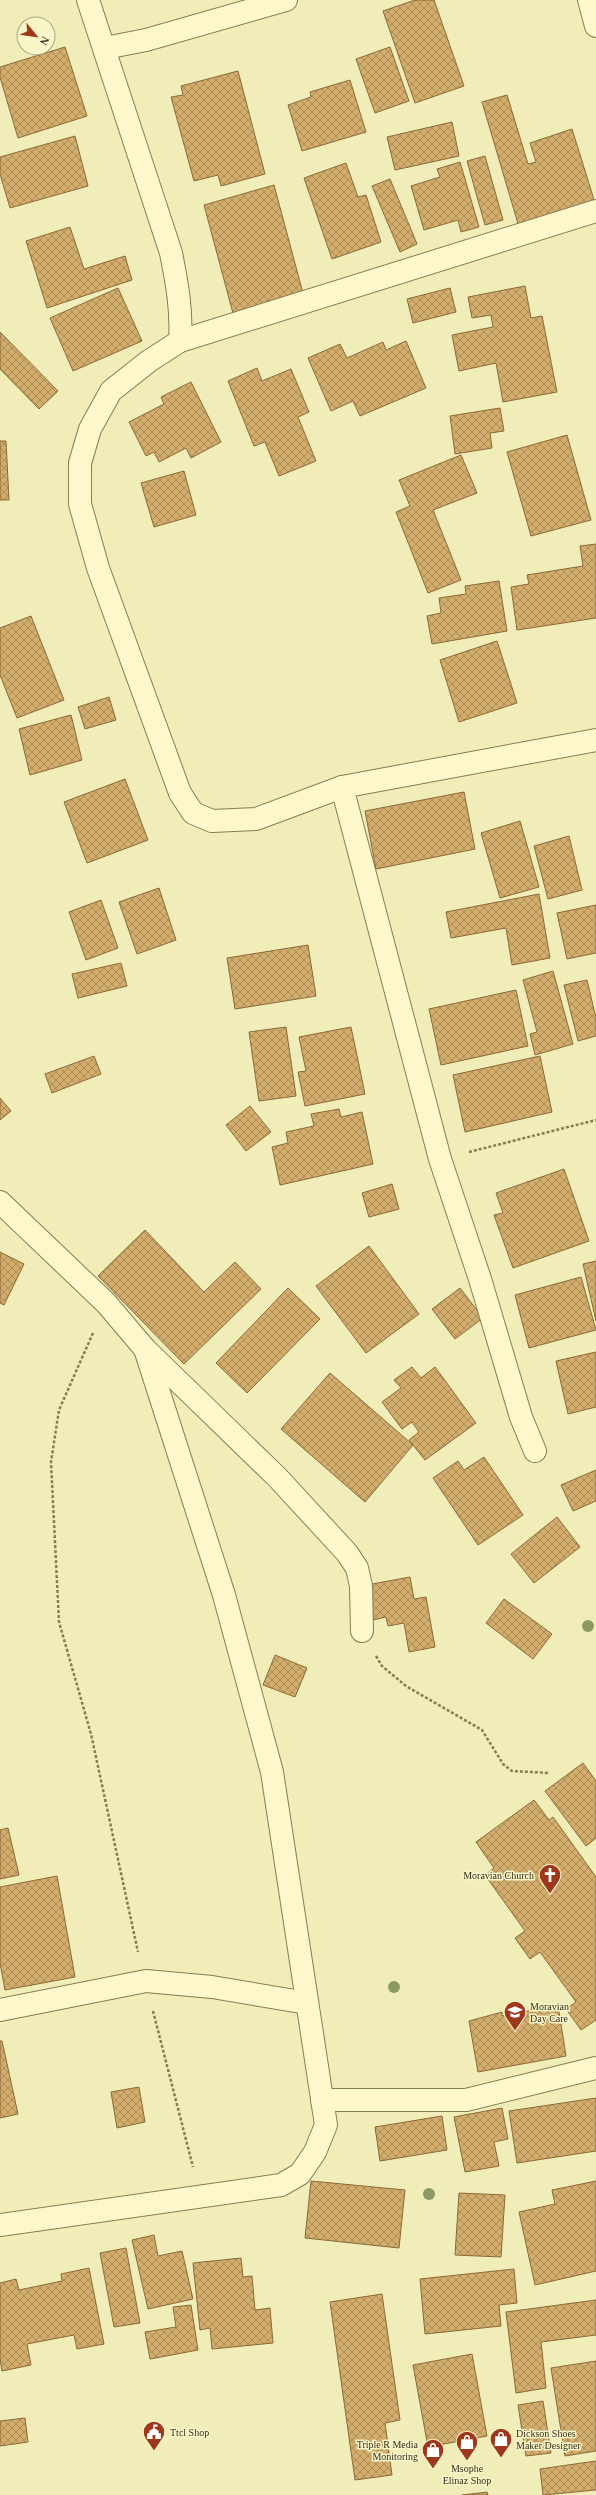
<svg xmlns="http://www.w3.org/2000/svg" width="596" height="2495" font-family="Georgia,serif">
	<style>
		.building { fill: url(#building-cross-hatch); stroke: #8a6936 }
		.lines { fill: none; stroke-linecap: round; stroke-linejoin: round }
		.minor-casing { stroke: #897b52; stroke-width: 24 }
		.path { stroke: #897b52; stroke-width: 2.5; stroke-dasharray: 3 2; stroke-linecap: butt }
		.minor { stroke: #fcf8cc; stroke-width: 22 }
		.tree { fill: #8d9964 }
		.labels { text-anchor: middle; stroke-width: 3; stroke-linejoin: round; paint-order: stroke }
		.poi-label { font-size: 10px; fill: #362d19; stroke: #f8f5c9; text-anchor: start }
	</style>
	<defs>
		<pattern id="building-cross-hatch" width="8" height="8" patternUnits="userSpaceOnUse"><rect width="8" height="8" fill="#d3ad6b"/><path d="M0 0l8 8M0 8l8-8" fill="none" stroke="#ac8d57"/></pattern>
	</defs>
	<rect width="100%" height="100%" fill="#f1edb9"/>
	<g class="building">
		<path d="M415,0H434L464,86L415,103L383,11Z"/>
		<path d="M65,47L87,116L18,138L0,77V67Z"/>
		<path d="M390,47L409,101L375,113L356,59Z"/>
		<path d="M238,71L265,174L221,186L218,175L194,181L171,97L183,95L181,86Z"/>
		<path d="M350,80L366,132L302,151L288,105L311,97L310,92Z"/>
		<path d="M507,95L528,164L536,162L530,143L572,129L595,203L519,227L482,102Z"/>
		<path d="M452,122L459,156L395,170L387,137Z"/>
		<path d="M75,136L88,186L10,208L0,174V157Z"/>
		<path d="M485,156L503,220L485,225L467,161Z"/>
		<path d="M460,162L479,227L461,232L458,220L424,230L411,186L440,177L437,169Z"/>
		<path d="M346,163L358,197L366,195L381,242L332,259L304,178Z"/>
		<path d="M390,179L417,244L400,252L372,186Z"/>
		<path d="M274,185L304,297L234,317L204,205Z"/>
		<path d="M70,227L84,269L125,256L132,280L47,308L26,241Z"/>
		<path d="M525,286L531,318L542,316L557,392L503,402L496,363L459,371L452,335L493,327L491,315L472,318L468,297Z"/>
		<path d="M118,288L142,341L73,371L50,318Z"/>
		<path d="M450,288L456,312L413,323L407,299Z"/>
		<path d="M0,332L58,391L39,409L0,369Z"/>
		<path d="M406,341L426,388L360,416L353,401L331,411L308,358L340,344L347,358L383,342L386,350Z"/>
		<path d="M257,368L262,381L291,369L309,412L298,417L316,461L279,476L265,442L254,446L228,381Z"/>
		<path d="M191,382L221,442L191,458L186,448L159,462L154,452L146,456L129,422L164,404L161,397Z"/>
		<path d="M500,408L504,431L490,433L492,448L455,454L450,416Z"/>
		<path d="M567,435L591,520L531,536L507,452Z"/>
		<path d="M0,441H6L9,500H0Z"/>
		<path d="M461,455L477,493L433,510L461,580L428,593L396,512L410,506L399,480Z"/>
		<path d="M184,471L196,515L154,527L141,483Z"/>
		<path d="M596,544V618L517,630L511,587L529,584L527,575L583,566L580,546Z"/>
		<path d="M499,581L507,631L432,644L427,616L441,613L439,598L466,594L465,586Z"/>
		<path d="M31,616L64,700L17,718L0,675V628Z"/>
		<path d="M497,641L517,703L459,722L440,660Z"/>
		<path d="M109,697L116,720L85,729L78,707Z"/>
		<path d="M71,715L82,760L30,775L19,729Z"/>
		<path d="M125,779L148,840L87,863L64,802Z"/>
		<path d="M464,792L475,849L376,869L365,811Z"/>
		<path d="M520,821L539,887L500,898L481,833Z"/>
		<path d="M569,836L582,890L548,899L534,846Z"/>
		<path d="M159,888L176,940L137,954L119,902Z"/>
		<path d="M539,894L550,958L512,965L506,928L451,938L446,912Z"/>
		<path d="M101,900L118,948L86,960L69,912Z"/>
		<path d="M596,905V953L567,959L557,913Z"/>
		<path d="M308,945L316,996L235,1009L227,958Z"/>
		<path d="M121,963L127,986L78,998L72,974Z"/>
		<path d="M553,971L573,1044L535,1055L530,1034L537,1032L523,980Z"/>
		<path d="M587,980L596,1018V1036L578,1041L564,985Z"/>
		<path d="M516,990L528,1046L441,1065L429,1009Z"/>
		<path d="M286,1027L296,1096L259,1101L249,1032Z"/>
		<path d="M351,1027L365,1094L305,1106L298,1072L306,1071L299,1037Z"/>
		<path d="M94,1056L101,1074L52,1093L45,1074Z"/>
		<path d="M540,1056L552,1112L465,1132L453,1075Z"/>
		<path d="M0,1098L11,1111L0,1120Z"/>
		<path d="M250,1106L271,1132L246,1151L226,1125Z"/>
		<path d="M339,1109L341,1117L362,1112L373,1164L280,1185L272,1147L288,1143L286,1132L314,1126L311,1114Z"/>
		<path d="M564,1169L589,1241L513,1268L494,1215L503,1213L496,1193Z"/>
		<path d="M392,1184L399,1209L369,1217L362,1193Z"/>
		<path d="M145,1230L204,1292L235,1262L261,1289L184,1364L98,1276Z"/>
		<path d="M369,1246L419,1314L366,1353L316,1286Z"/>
		<path d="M0,1252L24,1264L4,1305L0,1303Z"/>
		<path d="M596,1261V1321L583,1264Z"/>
		<path d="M581,1277L596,1330L529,1348L515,1295Z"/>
		<path d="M288,1288L320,1319L247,1393L216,1363Z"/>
		<path d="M460,1288L483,1318L455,1339L432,1309Z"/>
		<path d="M596,1352V1407L568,1414L556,1361Z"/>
		<path d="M412,1367L421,1378L435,1367L476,1423L425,1460L409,1440L419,1432L412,1422L402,1429L382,1402L401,1388L394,1380Z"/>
		<path d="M330,1373L413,1445L365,1502L281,1429Z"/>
		<path d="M484,1457L523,1515L478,1545L433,1478L458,1461L464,1470Z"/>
		<path d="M596,1470V1501L573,1511L561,1485Z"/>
		<path d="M557,1517L580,1547L534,1583L511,1554Z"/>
		<path d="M410,1577L414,1599L426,1597L435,1647L409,1652L404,1623L388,1626L386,1617L373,1620L367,1585Z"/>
		<path d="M504,1599L552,1634L533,1659L486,1623Z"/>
		<path d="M275,1655L307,1668L295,1697L263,1685Z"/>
		<path d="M583,1763L596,1781V1838L586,1846L545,1791Z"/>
		<path d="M534,1800L549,1820L553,1817L596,1877V2020L581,2030L566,2009L576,2002L540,1952L530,1959L515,1938L525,1931L485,1875L494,1868L476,1842Z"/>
		<path d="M8,1828L19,1875L0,1879V1830Z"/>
		<path d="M57,1876L75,1977L5,1990L0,1963V1887Z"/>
		<path d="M558,2005L566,2056L478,2072L469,2021L502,2012V2016Z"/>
		<path d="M0,2041H2L18,2114L0,2118Z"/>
		<path d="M139,2087L145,2122L117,2128L111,2092Z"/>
		<path d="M596,2098V2151L517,2163L509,2111Z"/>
		<path d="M502,2108L508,2139L494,2142L499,2166L465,2172L454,2117Z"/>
		<path d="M442,2116L447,2150L380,2161L375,2127Z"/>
		<path d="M311,2181L405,2190L399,2248L305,2238Z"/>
		<path d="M596,2181V2271L535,2285L519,2212L555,2204L552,2190Z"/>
		<path d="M459,2193L505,2195L501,2257L455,2255Z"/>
		<path d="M154,2235L158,2256L182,2251L193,2299L148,2309L132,2240Z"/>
		<path d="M126,2248L140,2323L114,2327L100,2253Z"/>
		<path d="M241,2258L243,2277L252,2276L255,2310L270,2308L273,2343L212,2349L210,2328L200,2330L193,2263Z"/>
		<path d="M89,2268L104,2344L77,2349L74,2335L27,2344L31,2365L2,2371L0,2359V2283L16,2279L19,2290L62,2281L61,2274Z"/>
		<path d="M514,2269L517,2303L499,2305L501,2326L425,2334L420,2279Z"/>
		<path d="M382,2294L400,2420L385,2423L392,2475L355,2480L330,2302Z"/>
		<path d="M596,2300V2335L541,2342L546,2388L516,2393L506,2312Z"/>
		<path d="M191,2305L198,2350L150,2359L145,2332L176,2327L173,2307Z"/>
		<path d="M472,2354L487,2436L428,2447L413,2365Z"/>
		<path d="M596,2361V2451L565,2456L551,2368Z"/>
		<path d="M543,2401L551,2453L526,2456L518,2405Z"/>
		<path d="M25,2418L28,2442L0,2446V2421Z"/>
		<path d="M596,2461V2490L543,2495L540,2469Z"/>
		<path d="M487,2492L488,2495H462Z"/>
	</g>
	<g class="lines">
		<g class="minor-casing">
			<g id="minor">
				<path d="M88,0L171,253C177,283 182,310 180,341L149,361L111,391L90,429L80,463V504L98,568L180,793L193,813L212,821L256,819L342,787L596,740"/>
				<path d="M589,0L596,26"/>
				<path d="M105,48L146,40L286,0"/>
				<path d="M180,341L596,211"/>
				<path d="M342,787L440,1159L480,1279L521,1417L535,1451"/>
				<path d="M0,1202L106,1303L145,1349L278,1478L347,1553L357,1568L361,1586L362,1631"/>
				<path d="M0,2010L146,1981L212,1987L307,2003"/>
				<path d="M322,2100H466L596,2068"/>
				<path d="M0,2225L281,2185L300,2174L315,2152L326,2125L272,1772L224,1595L145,1349"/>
			</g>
		</g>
		<g class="path">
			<path d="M469,1152L596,1120"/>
			<path d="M93,1333L59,1410L51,1462L59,1622L91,1734L138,1952"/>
			<path d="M376,1656L382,1666L406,1686L482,1730L503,1764L512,1771L550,1773"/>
			<path d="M153,2011L193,2167"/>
		</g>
		<use href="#minor" class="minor"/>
	</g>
	<g class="tree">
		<circle cx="588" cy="1626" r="6"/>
		<circle cx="394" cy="1987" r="6"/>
		<circle cx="429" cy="2194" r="6"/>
	</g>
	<defs>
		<g id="church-pin" transform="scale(1.15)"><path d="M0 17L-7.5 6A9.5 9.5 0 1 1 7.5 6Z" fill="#9d381d" stroke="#f8f5c9"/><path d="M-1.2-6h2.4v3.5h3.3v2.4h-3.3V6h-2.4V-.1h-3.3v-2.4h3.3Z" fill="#fff"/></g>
		<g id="school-pin" transform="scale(1.15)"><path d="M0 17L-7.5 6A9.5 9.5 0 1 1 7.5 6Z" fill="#9d381d" stroke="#f8f5c9"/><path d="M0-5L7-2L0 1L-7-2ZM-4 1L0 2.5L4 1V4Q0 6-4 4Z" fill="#fff"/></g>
		<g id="civic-pin" transform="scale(1.15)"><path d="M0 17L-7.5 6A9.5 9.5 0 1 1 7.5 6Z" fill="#9d381d" stroke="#f8f5c9"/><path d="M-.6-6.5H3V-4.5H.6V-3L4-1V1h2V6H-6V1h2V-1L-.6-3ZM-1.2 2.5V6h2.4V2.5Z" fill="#fff"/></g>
		<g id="shop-pin" transform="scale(1.15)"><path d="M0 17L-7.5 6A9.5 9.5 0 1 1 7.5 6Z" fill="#9d381d" stroke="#f8f5c9"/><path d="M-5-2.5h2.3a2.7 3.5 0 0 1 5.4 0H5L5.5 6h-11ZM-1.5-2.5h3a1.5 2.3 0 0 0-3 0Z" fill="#fff"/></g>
	</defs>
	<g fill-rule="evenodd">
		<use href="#church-pin" x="550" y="1875"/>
		<use href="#school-pin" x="515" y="2012"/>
		<use href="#civic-pin" x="154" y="2432"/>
		<use href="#shop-pin" x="501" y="2439"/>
		<use href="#shop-pin" x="467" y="2442"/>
		<use href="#shop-pin" x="433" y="2450"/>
	</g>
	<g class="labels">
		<g class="poi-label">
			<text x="534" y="1879" text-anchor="end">Moravian Church</text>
			<text x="530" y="2010">Moravian<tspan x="530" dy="12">Day Care</tspan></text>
			<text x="170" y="2436">Ttcl Shop</text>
			<text x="516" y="2437">Dickson Shoes<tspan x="516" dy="12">Maker Designer</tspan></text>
			<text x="418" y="2448" text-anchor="end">Triple R Media<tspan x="418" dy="12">Monitoring</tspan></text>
			<text x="467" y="2472" text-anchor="middle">Msophe<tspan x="467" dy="12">Elinaz Shop</tspan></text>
		</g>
	</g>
	<g transform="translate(36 36) rotate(119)"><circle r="19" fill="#f8f5c9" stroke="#aaa583"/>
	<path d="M0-3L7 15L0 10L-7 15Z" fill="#9d381d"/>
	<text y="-6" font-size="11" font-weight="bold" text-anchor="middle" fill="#362d19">N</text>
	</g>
</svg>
